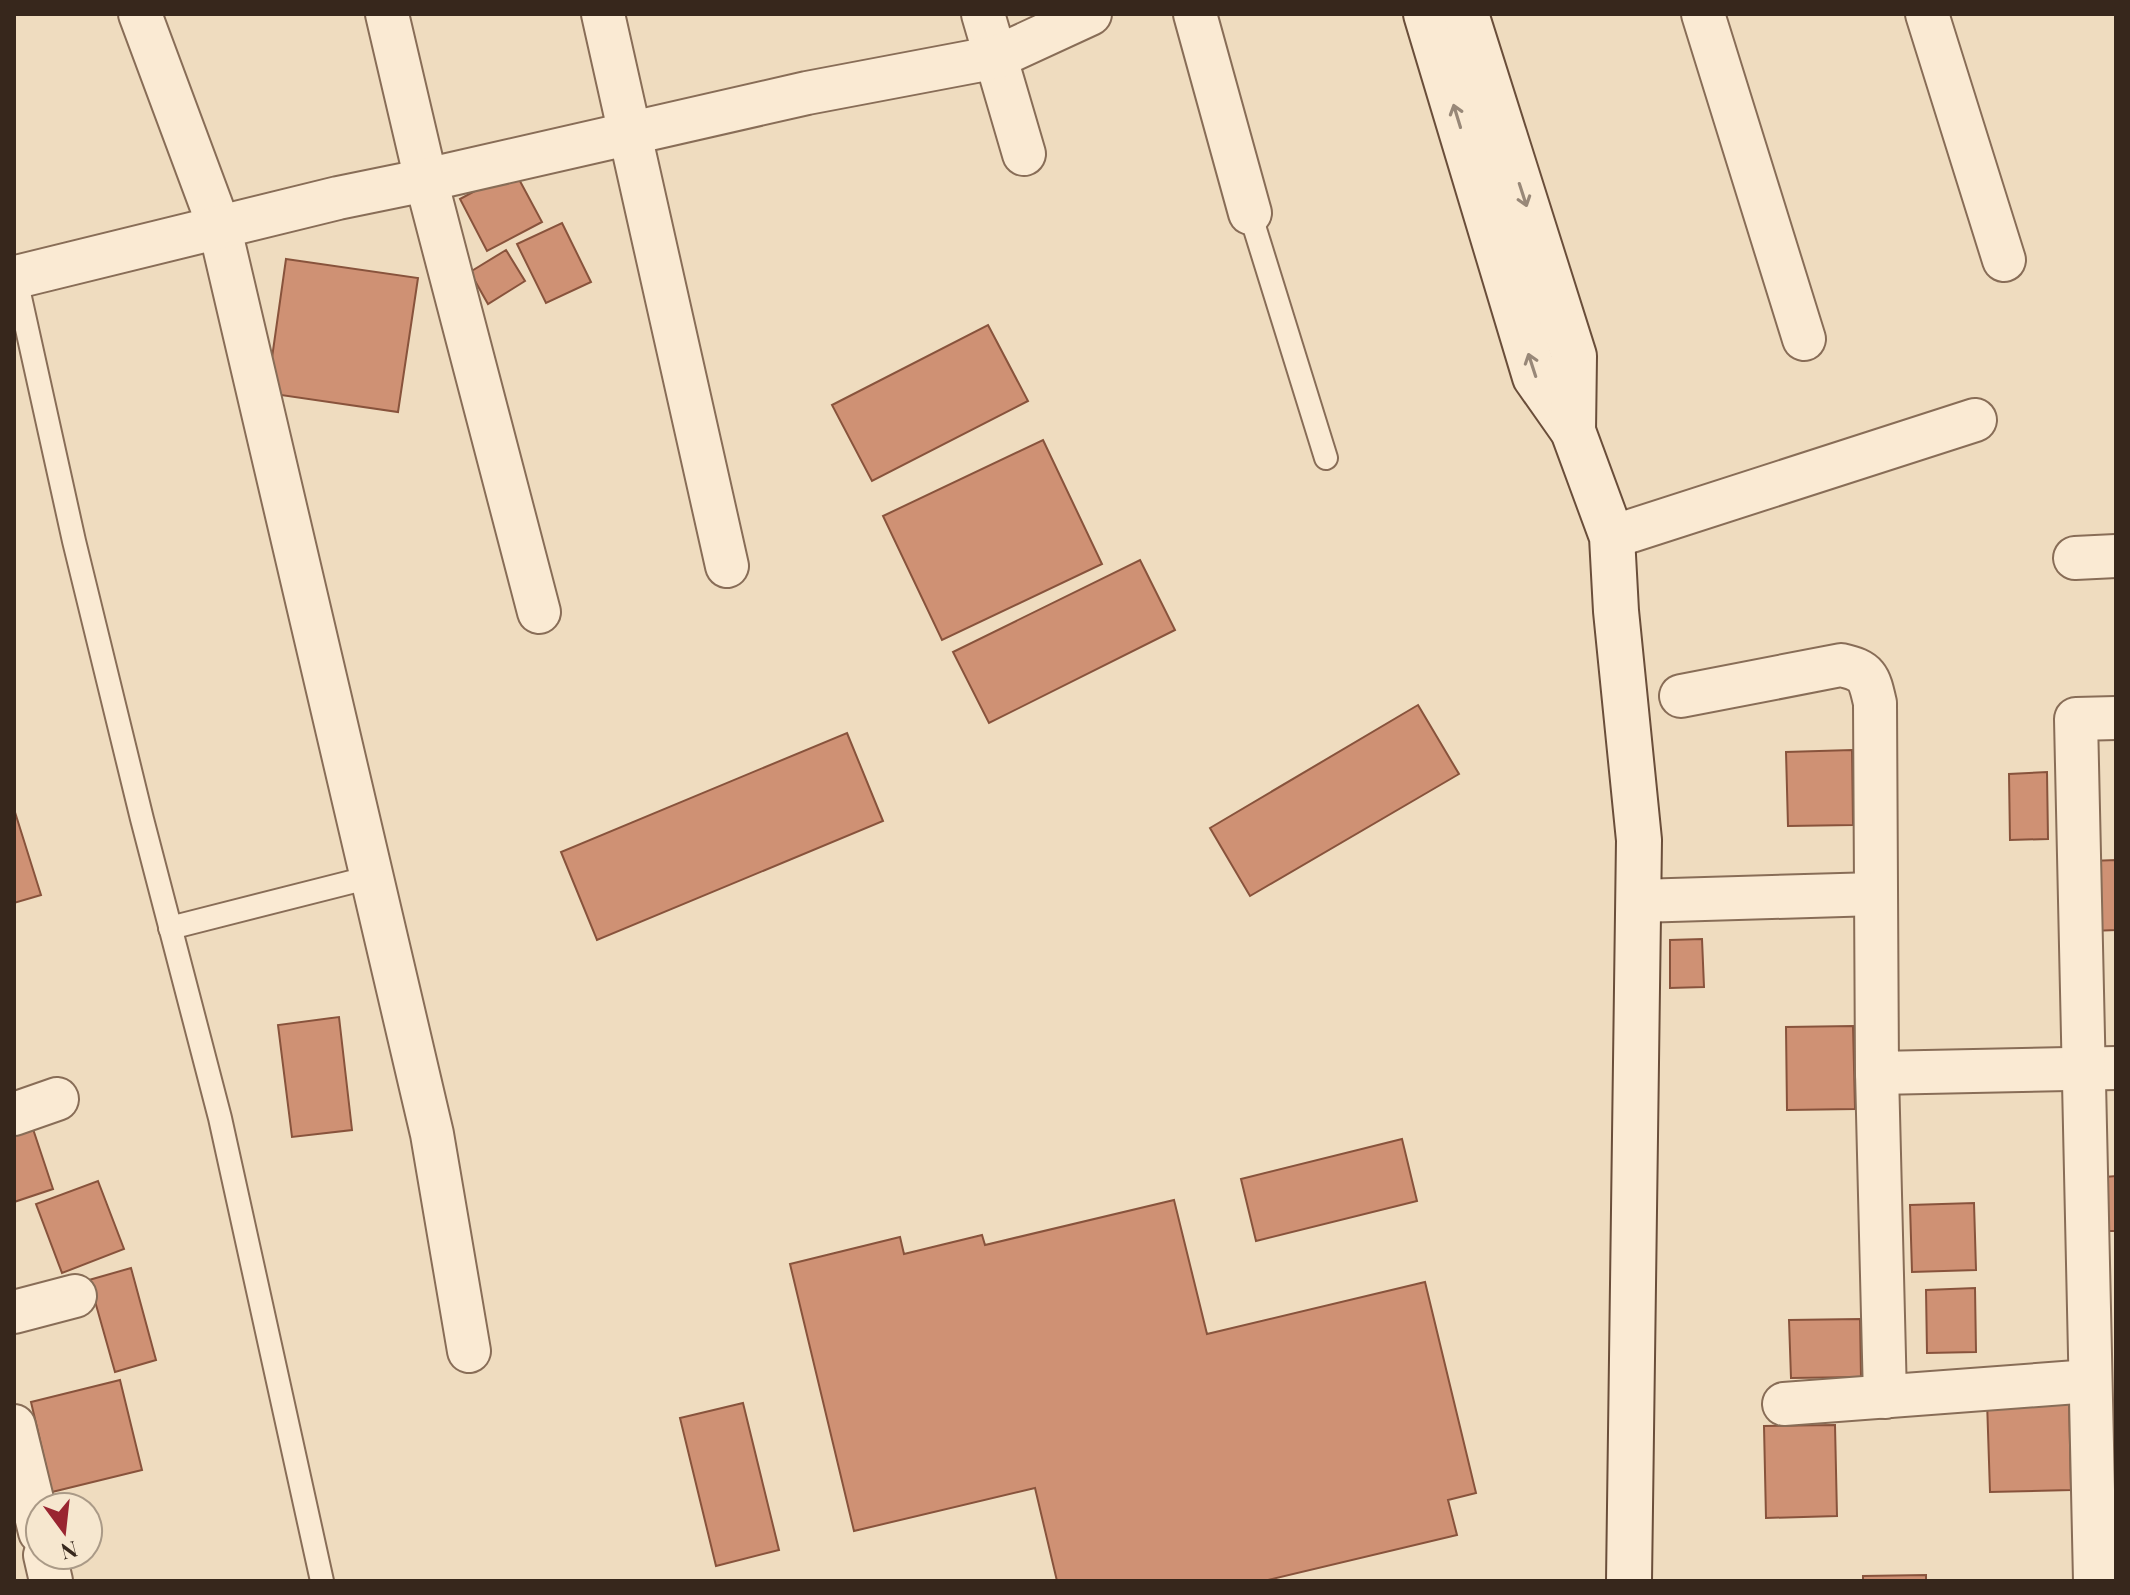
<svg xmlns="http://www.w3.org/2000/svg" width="2130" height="1595" font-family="'Playfair Display',serif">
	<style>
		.building { fill: #cf9174; stroke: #88533c; stroke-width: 2 }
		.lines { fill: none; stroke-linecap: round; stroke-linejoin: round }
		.lane-casing { stroke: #886d57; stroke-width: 26 }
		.street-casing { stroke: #886d57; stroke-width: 46 }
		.secondary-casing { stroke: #6a4e3a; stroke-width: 48 }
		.lane { stroke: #faead3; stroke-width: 22 }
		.street { stroke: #faead3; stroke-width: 42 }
		.secondary { stroke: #faead3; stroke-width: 44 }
		.oneway { stroke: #988878 }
	</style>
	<rect width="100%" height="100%" fill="#efdcbf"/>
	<g class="building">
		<path d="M514,170L542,222L487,251L460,199Z"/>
		<path d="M562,223L591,282L546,303L517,244Z"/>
		<path d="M506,250L525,281L488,304L470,272Z"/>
		<path d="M286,259L418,278L398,412L267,393Z"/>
		<path d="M988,325L1028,401L872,481L832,405Z"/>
		<path d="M1043,440L1102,564L942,640L883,516Z"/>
		<path d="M1140,560L1175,630L989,723L953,652Z"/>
		<path d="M1418,705L1459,774L1250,896L1210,828Z"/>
		<path d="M847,733L883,821L597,940L561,852Z"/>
		<path d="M1852,750L1853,825L1788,826L1786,752Z"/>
		<path d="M2047,772L2048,839L2010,840L2009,774Z"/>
		<path d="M14,809L41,895L14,903Z"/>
		<path d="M2116,860V930L2091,931L2090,861Z"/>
		<path d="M1702,939L1704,987L1670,988V940Z"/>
		<path d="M339,1017L352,1130L292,1137L278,1025Z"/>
		<path d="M1853,1026L1855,1109L1787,1110L1786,1027Z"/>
		<path d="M31,1123L53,1189L14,1202V1129Z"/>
		<path d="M1402,1139L1417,1201L1256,1241L1241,1179Z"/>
		<path d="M2116,1176V1231H2106L2105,1177Z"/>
		<path d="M98,1181L124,1249L62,1273L36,1204Z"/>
		<path d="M1174,1200L1207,1334L1425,1282L1476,1493L1448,1500L1457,1535L1264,1581H1057L1035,1488L854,1531L790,1264L900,1237L904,1254L982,1235L985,1245Z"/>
		<path d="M1974,1203L1976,1270L1912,1272L1910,1205Z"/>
		<path d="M131,1268L156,1360L115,1372L89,1280Z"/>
		<path d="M1975,1288L1976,1352L1927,1353L1926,1290Z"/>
		<path d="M1860,1319L1861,1377L1791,1378L1789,1320Z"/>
		<path d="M120,1380L142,1470L52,1492L31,1402Z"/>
		<path d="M2069,1399L2071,1490L1990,1492L1987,1401Z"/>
		<path d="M743,1403L779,1550L716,1566L680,1418Z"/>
		<path d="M1835,1425L1837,1516L1766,1518L1764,1426Z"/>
		<path d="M1926,1575V1581H1863V1576Z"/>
	</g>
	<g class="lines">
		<g class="lane-casing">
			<g id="lane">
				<path d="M1250,213L1326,458"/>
				<path d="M14,270L74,541L142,819L220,1118L322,1581"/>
				<path d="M170,928L371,877"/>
			</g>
		</g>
		<g class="street-casing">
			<g id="street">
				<path d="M140,14L220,229L432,1134L469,1351"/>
				<path d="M387,14L426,180L539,612"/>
				<path d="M603,14L727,566"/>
				<path d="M983,14L1024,154"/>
				<path d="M1195,14L1250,213"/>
				<path d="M1703,14L1804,339"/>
				<path d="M1927,14L2004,260"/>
				<path d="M16,277L338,198L426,180L807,93L997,57L1090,14"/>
				<path d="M1612,537L1975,420"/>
				<path d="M2075,558L2116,556"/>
				<path d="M1681,696L1841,665C1868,671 1869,677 1875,703L1877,1073L2116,1068"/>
				<path d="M1638,901L1876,894"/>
				<path d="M1877,1073L1885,1397"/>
				<path d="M14,1114L57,1099"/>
				<path d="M14,1312L75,1296"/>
				<path d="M1784,1404L2090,1381"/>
				<path d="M14,1426L40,1532"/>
				<path d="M45,1555L51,1581"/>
				<path d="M2095,1581L2076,719L2116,718"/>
			</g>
		</g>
		<g class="secondary-casing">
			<g id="secondary">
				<path d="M1426,14L1535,377L1573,431L1612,537L1616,611L1639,840L1629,1581"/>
				<path d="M1466,14L1574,356L1573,431"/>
			</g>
		</g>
		<use href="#lane" class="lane"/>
		<use href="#street" class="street"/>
		<use href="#secondary" class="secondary"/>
	</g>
	<defs><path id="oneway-shaft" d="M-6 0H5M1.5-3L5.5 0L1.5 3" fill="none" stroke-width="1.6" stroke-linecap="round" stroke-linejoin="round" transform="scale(2)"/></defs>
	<g class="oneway">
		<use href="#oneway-shaft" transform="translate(1457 116) rotate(-107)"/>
		<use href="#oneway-shaft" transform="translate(1523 195) rotate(72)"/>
		<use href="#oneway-shaft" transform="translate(1532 365) rotate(-108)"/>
	</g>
	<rect width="2130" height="1595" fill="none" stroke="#37271c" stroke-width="32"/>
	<g transform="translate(64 1531) rotate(165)"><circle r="38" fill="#f6e7cf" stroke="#aa9a87" stroke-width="2"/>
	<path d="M0-6L14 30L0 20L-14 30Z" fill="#992531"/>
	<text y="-12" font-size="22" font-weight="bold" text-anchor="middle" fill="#37271c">N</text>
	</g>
</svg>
